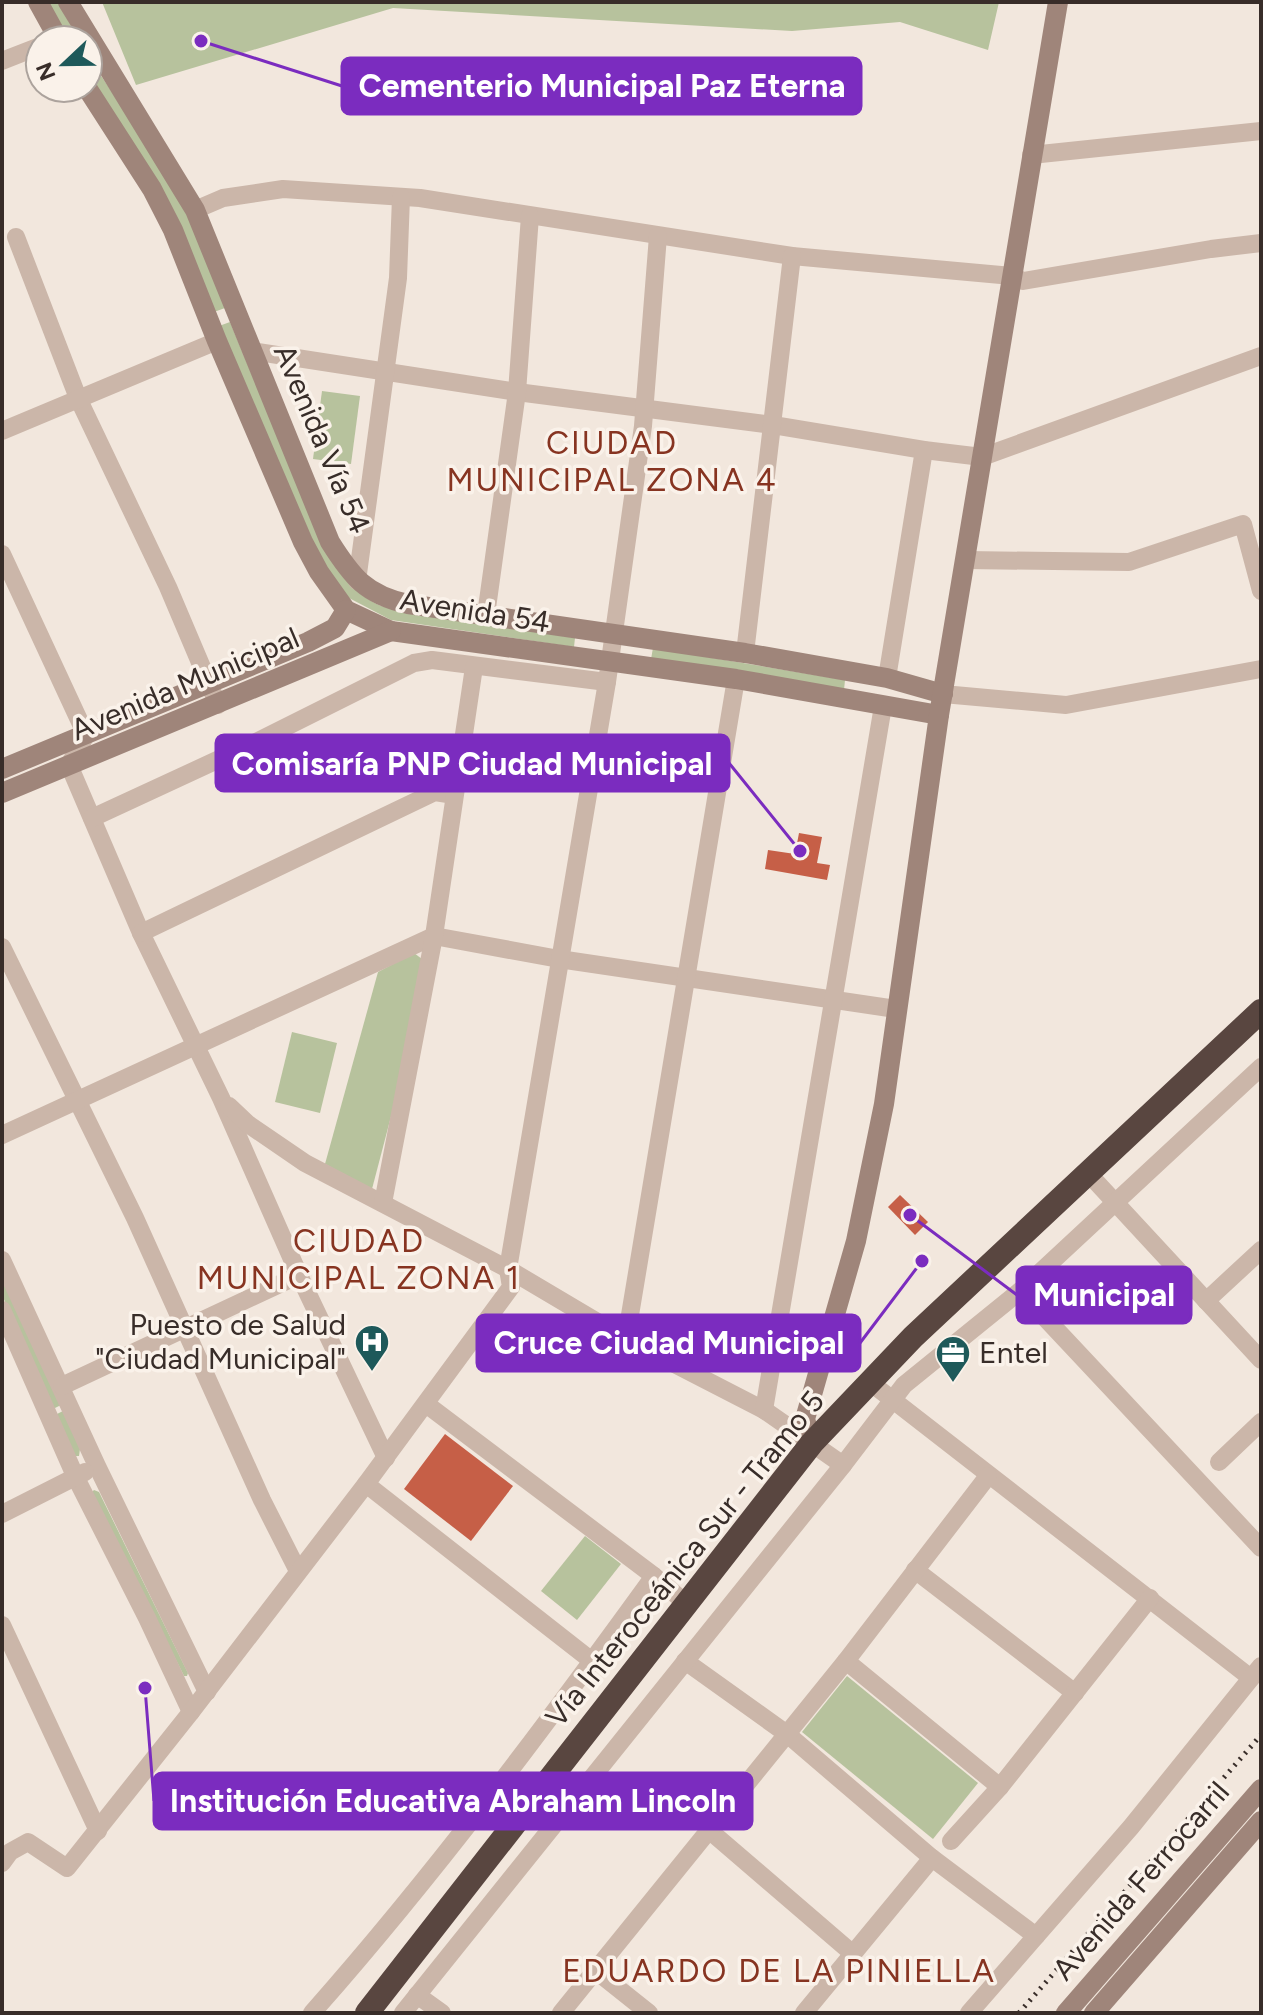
<svg xmlns="http://www.w3.org/2000/svg" width="1263" height="2015" font-family="Figtree,sans-serif">
	<style>
		.green { fill: #b7c29d }
		.building { fill: #c65f47 }
		.lines { fill: none; stroke-linecap: round; stroke-linejoin: round }
		.street { stroke: #cbb6a9; stroke-width: 18 }
		.secondary { stroke: #9f857a; stroke-width: 20 }
		.highway { stroke: #594640; stroke-width: 24 }
		.rail { stroke: #382d29; stroke-width: 5; stroke-dasharray: 2 6; stroke-linecap: butt }
		.labels { text-anchor: middle; stroke-width: 7; stroke-linejoin: round; paint-order: stroke }
		.street-label { font-size: 30px; fill: #382d29; stroke: #faf2ea }
		.poi-label { font-size: 30px; fill: #382d29; stroke: #faf2ea; text-anchor: end }
		.neighbourhood-label { font-size: 32px; letter-spacing: 2px; fill: #873421; stroke: #faf2ea }
		.leader { fill: none; stroke: #7b2cbf; stroke-width: 3 }
		.callout-dot { fill: #7b2cbf; stroke: #faf2ea; stroke-width: 3 }
		.callout { fill: #7b2cbf; stroke: #7b2cbf; stroke-width: 3 }
		.callout-label { font-size: 32px; text-anchor: middle; font-weight: bold; fill: #fff }
	</style>
	<rect width="100%" height="100%" fill="#f2e7dd"/>
	<g class="green">
		<path d="M47,2H58L79,40H67Z"/>
		<path d="M102,2H999L988,50L900,22L792,31L393,8L136,85Z"/>
		<path d="M88,56L172,183L191,223L225,308L214,312L160,187L88,75Z"/>
		<path d="M230,322L318,534C334,566 347,590 381,606L575,638L574,647L391,620L349,598L325,569L219,326Z"/>
		<path d="M322,391L360,396L351,464L313,459Z"/>
		<path d="M653,648L845,680L844,690L651,659Z"/>
		<path d="M414,953L422,959L394,1105L372,1189L325,1164L378,972Z"/>
		<path d="M292,1032L337,1043L320,1113L275,1102Z"/>
		<path d="M2,1277L61,1405L53,1409L2,1295Z"/>
		<path d="M63,1411L80,1449L79,1456H75L55,1415Z"/>
		<path d="M94,1490L99,1492L188,1673L187,1676H184L92,1492Z"/>
		<path d="M585,1536L621,1564L577,1620L541,1591Z"/>
		<path d="M847,1676L978,1783L933,1839L802,1732Z"/>
	</g>
	<g class="building">
		<path d="M799,833L822,837L817,863L830,865L827,880L765,869L768,850L795,854Z"/>
		<path d="M900,1195L928,1222L915,1235L888,1207Z"/>
		<path d="M445,1434L513,1486L471,1541L404,1489Z"/>
	</g>
	<g class="lines">
		<g class="street">
			<path d="M2,61L40,46"/>
			<path d="M1031,155L1261,131"/>
			<path d="M195,210L223,198L283,189L420,198L792,256L1012,276L1023,281L1211,249L1261,243"/>
			<path d="M16,237L78,398L168,587L218,705"/>
			<path d="M251,351L517,392L773,425L924,450L982,457L1261,356"/>
			<path d="M2,431L217,341"/>
			<path d="M2,554L86,735L69,765L141,933L221,1098L299,1275L386,1458"/>
			<path d="M966,560L1129,562L1243,524L1261,591"/>
			<path d="M357,581L398,278L401,197"/>
			<path d="M486,615L517,392L530,216"/>
			<path d="M745,653L792,256"/>
			<path d="M887,678L924,450"/>
			<path d="M943,694L1066,705L1261,669"/>
			<path d="M92,818L254,743L414,663L432,660L607,682"/>
			<path d="M141,933L435,792L454,795"/>
			<path d="M2,947L135,1218L262,1500L298,1571"/>
			<path d="M229,1106L248,1124L305,1163L508,1269L626,1339L764,1410L843,1465"/>
			<path d="M2,1135L434,936L559,959L896,1009"/>
			<path d="M1087,1172L1261,1360"/>
			<path d="M383,1203L434,936L474,667"/>
			<path d="M2,1260L97,1466L207,1692"/>
			<path d="M1020,1291L1261,1548"/>
			<path d="M1206,1301L1261,1250"/>
			<path d="M2,1310L76,1478L147,1618L191,1712"/>
			<path d="M626,1339L736,679"/>
			<path d="M871,1383L1251,1678"/>
			<path d="M62,1386L299,1275"/>
			<path d="M426,1404L654,1576L688,1605"/>
			<path d="M764,1410L883,706"/>
			<path d="M1219,1462L1261,1422"/>
			<path d="M366,1484L592,1661"/>
			<path d="M2,1514L85,1472"/>
			<path d="M915,1570L1075,1693"/>
			<path d="M2,1625L98,1831"/>
			<path d="M685,1661L787,1734L932,1858L1036,1936"/>
			<path d="M846,1661L1000,1787"/>
			<path d="M710,1831L852,1953"/>
			<path d="M951,1841L1000,1787L1150,1598"/>
			<path d="M2,1863L10,1852L28,1842L67,1868L191,1712L366,1484L511,1287L508,1269L607,682L643,426L658,236"/>
			<path d="M595,1970L649,2013"/>
			<path d="M417,1995L442,2013"/>
			<path d="M312,2013C434,1875 546,1725 654,1576"/>
			<path d="M403,2013L843,1465L904,1385L1020,1291L1261,1067"/>
			<path d="M561,2013L846,1661L988,1476"/>
			<path d="M804,2013L932,1858"/>
			<path d="M969,2013L1131,1827L1261,1666"/>
		</g>
		<g class="secondary">
			<path d="M38,2L59,40"/>
			<path d="M68,2L195,210L330,542C352,577 366,595 408,604L745,653L887,678L943,694"/>
			<path d="M87,88L152,189L173,230L217,341L303,542L319,572L346,610L391,631L736,679L939,715"/>
			<path d="M2,769L308,642L335,628L346,610"/>
			<path d="M2,793L391,631"/>
			<path d="M812,1443L805,1419L856,1241L884,1104L939,715L1058,2"/>
			<path d="M1066,2013L1261,1789"/>
			<path d="M1094,2013L1261,1821"/>
		</g>
		<path class="highway" d="M367,2013L812,1443L913,1337L1261,1011"/>
		<path class="rail" d="M1019,2013L1261,1735"/>
	</g>
	<defs>
		<g id="hospital-pin" transform="scale(1.8)"><path d="M0 17L-7.5 6A9.5 9.5 0 1 1 7.5 6Z" fill="#1e595a" stroke="#faf2ea"/><path d="M-5-5h3v3.5h4V-5h3V5h-3V1.5h-4V5h-3Z" fill="#fff"/></g>
		<g id="office-pin" transform="scale(1.8)"><path d="M0 17L-7.5 6A9.5 9.5 0 1 1 7.5 6Z" fill="#1e595a" stroke="#faf2ea"/><path d="M-6-3h4V-5.5h4V-3h4V5H-6ZM-1-4.5V-3h2v-1.5ZM-6 0V1H6V0Z" fill="#fff"/></g>
	</defs>
	<g fill-rule="evenodd">
		<use href="#hospital-pin" x="372" y="1342"/>
		<use href="#office-pin" x="953" y="1353"/>
	</g>
	<g class="labels">
		<g class="street-label">
			<text transform="translate(322 439) rotate(67)" y="10">Avenida Vía 54</text>
			<text transform="translate(475 611) rotate(9)" y="10">Avenida 54</text>
			<text transform="translate(185 684) rotate(-23)" y="10">Avenida Municipal</text>
			<text transform="translate(685 1559) rotate(-51)" y="10">Vía Interoceánica Sur - Tramo 5</text>
			<text transform="translate(1141 1881) rotate(-49)" y="10">Avenida Ferrocarril</text>
		</g>
		<g class="poi-label">
			<text x="346" y="1335">Puesto de Salud<tspan x="346" dy="34">"Ciudad Municipal"</tspan></text>
			<text x="979" y="1363" text-anchor="start">Entel</text>
		</g>
		<g class="neighbourhood-label">
			<text x="612" y="454">CIUDAD<tspan x="612" dy="37">MUNICIPAL ZONA 4</tspan></text>
			<text x="359" y="1252">CIUDAD<tspan x="359" dy="37">MUNICIPAL ZONA 1</tspan></text>
			<text x="779" y="1982">EDUARDO DE LA PINIELLA</text>
		</g>
	</g>
	<path class="leader" d="M201 41L342 86M800 851L729 763M910 1215L1017 1295M922 1261L860 1343M145 1688L154 1801"/>
	<g class="callout-dot">
		<circle cx="201" cy="41" r="8"/>
		<circle cx="800" cy="851" r="8"/>
		<circle cx="910" cy="1215" r="8"/>
		<circle cx="922" cy="1261" r="8"/>
		<circle cx="145" cy="1688" r="8"/>
	</g>
	<g class="callout">
		<rect x="342" y="58" width="519" height="56" rx="8"/>
		<rect x="216" y="735" width="513" height="56" rx="8"/>
		<rect x="1017" y="1267" width="174" height="56" rx="8"/>
		<rect x="477" y="1315" width="383" height="56" rx="8"/>
		<rect x="154" y="1773" width="598" height="56" rx="8"/>
	</g>
	<g class="callout-label">
		<text x="602" y="97">Cementerio Municipal Paz Eterna</text>
		<text x="472" y="775">Comisaría PNP Ciudad Municipal</text>
		<text x="1104" y="1306">Municipal</text>
		<text x="669" y="1354">Cruce Ciudad Municipal</text>
		<text x="453" y="1812">Institución Educativa Abraham Lincoln</text>
	</g>
	<rect width="1263" height="2015" fill="none" stroke="#382d29" stroke-width="8"/>
	<g transform="translate(64 64) rotate(248)"><circle r="38" fill="#faf2ea" stroke="#aca39d" stroke-width="2"/>
	<path d="M0-6L14 30L0 20L-14 30Z" fill="#1e595a"/>
	<text y="-12" font-size="22" font-weight="bold" text-anchor="middle" fill="#382d29">N</text>
	</g>
</svg>
